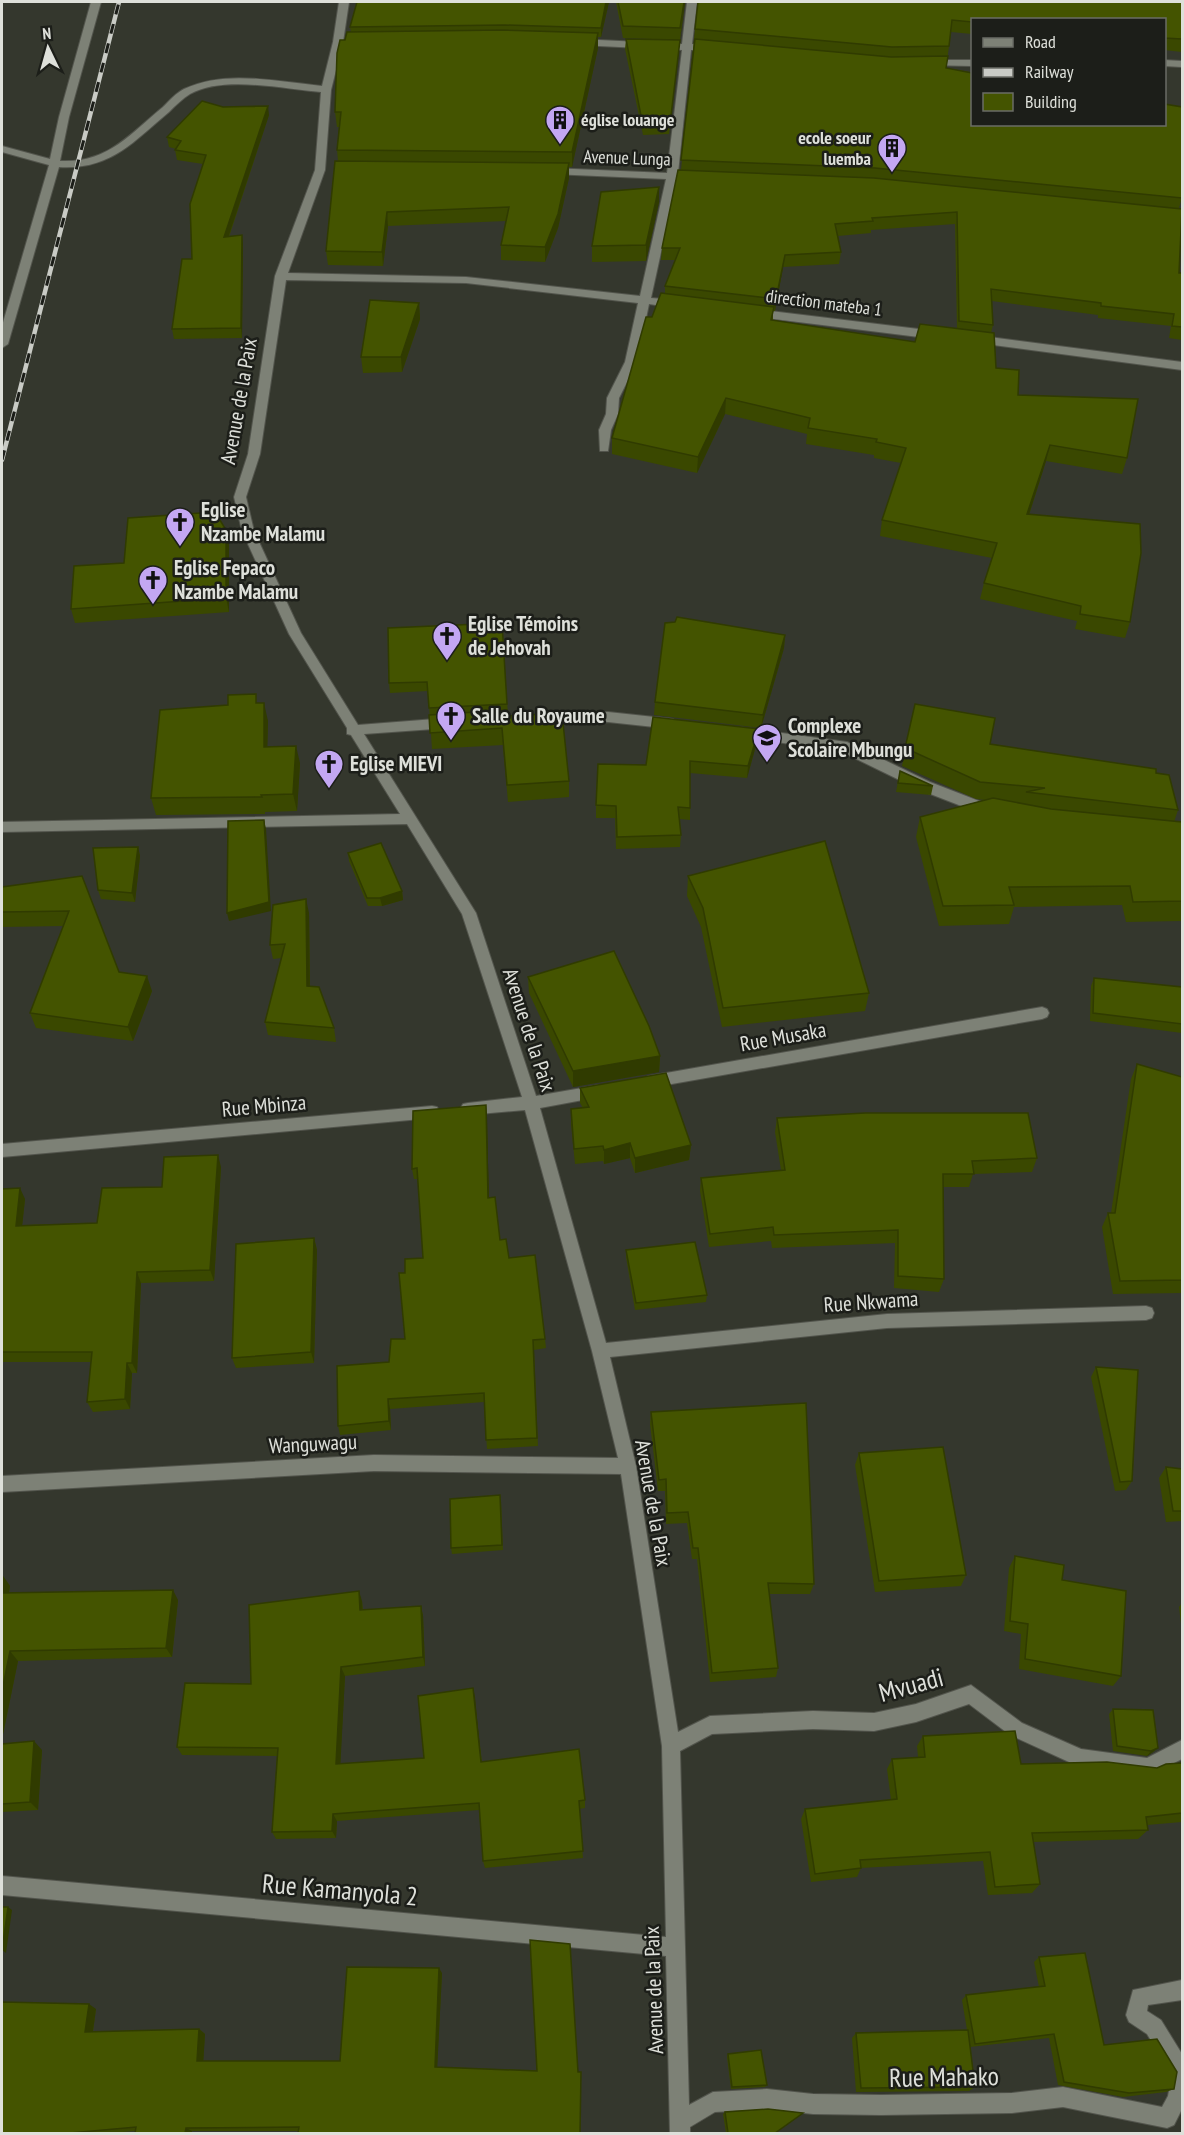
<svg xmlns="http://www.w3.org/2000/svg" width="1184" height="2135" font-family="'PT Sans Narrow',sans-serif">
	<style>
		.lines { fill: none; stroke-linecap: round; stroke-linejoin: round }
		.minor-casing { stroke: #52544c; stroke-width: 2 }
		.minor { fill: #7d8176; fill-rule: evenodd }
		.rail-casing { stroke: #c9cbc5; stroke-width: 4.5 }
		.rail { stroke: #1c1e19; stroke-width: 3; stroke-dasharray: 10; stroke-linecap: butt }
		.wall { fill: #3a4800; fill-rule: evenodd }
		.shaded-wall { fill: #303b00 }
		.building { fill: #445400; stroke: #303b00; stroke-width: 1.5 }
		.labels { text-anchor: middle; stroke-width: 5; stroke-linejoin: round; paint-order: stroke }
		.far-poi-label { font-size: 18px; font-weight: bold; fill: #dee0da; stroke: #1c1e19; text-anchor: start }
		.far-street-label { font-size: 18px; fill: #dee0da; stroke: #1c1e19 }
		.street-label { font-size: 21px; fill: #dee0da; stroke: #1c1e19 }
		.poi-label { font-size: 21px; font-weight: bold; fill: #dee0da; stroke: #1c1e19; text-anchor: start }
		.near-street-label { font-size: 26px; fill: #dee0da; stroke: #1c1e19 }
	</style>
	<rect width="100%" height="100%" fill="#34372d"/>
	<g class="lines">
		<g class="minor-casing">
			<g id="minor">
				<path d="M91,2H101L69,117L60,161C108,163 129,135 163,107C169,101 176,93 184,89C226,69 278,82 322,86L333,42L339,2H349L343,42L331,90L325,170L288,273L466,277L640,296L666,179L551,174L546,171L551,168L667,173L682,50L578,45L573,42L578,39L682,44L687,2H697L692,44L712,45L717,48L712,51L691,50L678,173L698,174L703,177L698,180L677,179L651,298L676,300L682,304L676,308L649,304L637,362L619,398L618,414L611,430L608,451H600L599,430L606,414L607,398L625,362L638,303L466,283L286,280L260,454L246,497L254,531L301,633L358,725L448,718L455,723L448,728L364,734L476,913L536,1096L599,1085L604,1086L607,1091L604,1096L599,1097L540,1108L606,1343L887,1314L1146,1306L1152,1308L1154,1313L1152,1318L1146,1320L887,1328L610,1357L636,1466L678,1732L710,1716L813,1711L874,1713L916,1704L971,1685L1022,1723L1081,1749L1147,1758L1182,1740V1759L1148,1776L1080,1767L1010,1735L969,1704L916,1722L874,1731L813,1729L712,1734L680,1751L689,2105L713,2092L767,2089L813,2094L881,2095L1012,2093L1063,2087L1162,2107L1168,2096L1172,2075L1147,2034L1129,2022L1126,2015L1133,1990L1182,1980V2000L1148,2005L1147,2011L1161,2020L1182,2054V2109L1174,2125L1167,2128L1063,2107L1012,2113L881,2115L813,2114L767,2109L715,2112L690,2127V2134H670L666,1956L2,1895V1876L666,1937L662,1746L621,1474L374,1471L2,1492V1476L374,1455L618,1458L592,1351L525,1110L468,1115L463,1114L460,1109L463,1104L468,1103L522,1097L462,914L407,824L2,832V822L400,814L351,735L347,734V728L289,634L242,531L234,497L248,454L275,276L315,170L321,92C284,89 223,75 190,94C182,99 175,106 169,112C132,143 110,170 59,167L8,344L2,348V326L49,165L2,152V146L50,159L59,117Z"/>
				<path d="M928,60H972V66L924,65V61Z"/>
				<path d="M1164,60L1182,61V67L1164,66Z"/>
				<path d="M754,309L935,331L941,335L935,339L750,316L748,313Z"/>
				<path d="M974,335L1182,362V370L970,342L968,339Z"/>
				<path d="M608,712L673,719L680,724L673,729L608,722L544,724L537,719L544,714Z"/>
				<path d="M738,727L847,742L930,782L992,806L994,810L992,814H982L920,790L840,751L733,736L731,732L733,728Z"/>
				<path d="M1042,1007L1047,1009L1049,1013L1047,1017L1042,1019L649,1088L644,1086L641,1082L644,1078L649,1076Z"/>
				<path d="M432,1106L437,1107L440,1112L437,1117L432,1118L2,1157V1144Z"/>
			</g>
		</g>
		<use href="#minor" class="minor"/>
		<g class="rail-casing">
			<path id="rail" d="M2,460L119,2"/>
		</g>
		<use href="#rail" class="rail"/>
	</g>
	<g class="wall">
		<path d="M357,2H609L601,37H598V48L572,167H569V178L558,228L545,262L501,260V245L506,221L388,226L383,266L328,265L326,251L338,161L337,150L339,127H337L335,112L345,40L351,32L350,27Z"/>
		<path d="M616,2H686H685L680,40L623,38Z"/>
		<path d="M1182,2V52L1164,50V20H972V34L951,32L946,68L1182,107V201H1181L1179,208V273H1182V340L1169,338L1171,326L1098,318V315L992,301L993,325L991,333L996,368L1018,395L1127,458L1122,474L1046,461L1029,515L1130,622L1125,638L1075,629L1077,621L980,599L984,583L992,558L880,536L882,520L901,463L874,458V455L806,444L807,434L725,414L697,473L612,454V438L652,317L665,294V286L675,260H661L662,248L681,170L695,29ZM955,224L957,329L915,342L773,320V311H775L783,267L839,264L841,252L838,236L871,233V230Z"/>
		<path d="M626,39L680,40L669,134L643,135L625,49Z"/>
		<path d="M223,107L269,115L229,237L243,245L242,338L174,339L172,329L192,259L203,164L177,160L175,150L176,149L169,147L167,137Z"/>
		<path d="M659,187V202L646,261L592,262V246Z"/>
		<path d="M419,303L420,319L402,372L363,373L361,357Z"/>
		<path d="M226,530L229,545V612L75,623L71,609Z"/>
		<path d="M675,622L785,635L784,648L761,728L654,715L655,702Z"/>
		<path d="M502,623L508,716L569,781V797L508,802L503,745L432,749L428,691L390,693L389,683Z"/>
		<path d="M258,703L268,721L267,747L300,763L297,811L265,812V814L156,815L151,798Z"/>
		<path d="M915,704L990,744L1156,773L1178,810L1174,822H1182V921L1126,922L1122,905L1014,907L1009,924L939,926L916,837L920,817L985,800L976,799L902,766Z"/>
		<path d="M759,729L757,742L747,778L690,773V820L679,819L681,835L680,847L616,849L615,818H596V805L646,765Z"/>
		<path d="M900,771L933,786L931,795L896,792Z"/>
		<path d="M138,847L140,856L135,902L101,899L98,890Z"/>
		<path d="M348,853L402,891L403,900L382,906H368L349,861Z"/>
		<path d="M82,876L119,972L152,991L133,1041L36,1028L30,1013L64,926L2,927V887Z"/>
		<path d="M688,876L869,993L865,1011L722,1027L701,927L687,896Z"/>
		<path d="M309,913L310,986L334,1028L336,1042L268,1035L265,1022L282,958L273,959L270,945Z"/>
		<path d="M528,977L660,1056L659,1072L573,1087L529,993Z"/>
		<path d="M1094,978L1182,987V1033L1090,1021L1091,986Z"/>
		<path d="M1137,1064L1182,1077V1293L1113,1294L1102,1227L1108,1213H1111L1131,1079Z"/>
		<path d="M580,1088L691,1145L689,1160L635,1173L630,1158L604,1164L603,1161L575,1164L571,1124V1109L583,1108L580,1103Z"/>
		<path d="M486,1105L489,1198L500,1240L545,1339L546,1348L534,1350L538,1446L487,1449L484,1402L390,1409L391,1430L340,1435L338,1426L389,1362L405,1339V1273L423,1258L418,1179H414L412,1169Z"/>
		<path d="M777,1118L1037,1158L1032,1172L973,1174L969,1187H943L944,1279L939,1292L894,1288L895,1243L772,1248L771,1241L709,1247L700,1191L701,1178L781,1170L775,1132Z"/>
		<path d="M221,1167L214,1281L141,1283L137,1373H132L130,1409L93,1412L87,1402L91,1362H2V1189L25,1199L22,1225L97,1223L162,1187Z"/>
		<path d="M314,1238L317,1250L314,1363L236,1368L232,1358Z"/>
		<path d="M626,1250L707,1295L706,1302L635,1310L626,1257Z"/>
		<path d="M1096,1367L1132,1481L1126,1490L1115,1491L1091,1377Z"/>
		<path d="M651,1412L814,1584L810,1594H769L778,1668L776,1677L710,1682L697,1559H692L687,1523L666,1524L665,1491H658L650,1424Z"/>
		<path d="M859,1453L966,1575L961,1586L875,1592L855,1465Z"/>
		<path d="M1166,1467L1182,1469V1521L1166,1522L1159,1478Z"/>
		<path d="M501,1501L503,1550L452,1554L451,1548Z"/>
		<path d="M1015,1556L1062,1580L1121,1676L1113,1686L1019,1669L1021,1634L1004,1631L1009,1568Z"/>
		<path d="M3,1576L10,1586L9,1593L178,1600L172,1657L18,1661L2,1739Z"/>
		<path d="M362,1601L363,1610L421,1606L423,1616L425,1666L345,1676L340,1764L424,1758L473,1688L482,1762L585,1800V1808L579,1809L583,1858L485,1868L483,1861L479,1810L337,1821L336,1838L276,1839L272,1832L277,1756L182,1755L177,1747L251,1684Z"/>
		<path d="M1182,1603V1632L1179,1607Z"/>
		<path d="M1113,1709L1158,1748L1153,1752L1147,1756L1113,1751L1109,1714Z"/>
		<path d="M923,1736L1021,1764L1157,1768L1182,1763V1822L1147,1825L1148,1830L1138,1839L1033,1842L1040,1884L1032,1893L988,1895L983,1861L861,1868L857,1877L811,1882L801,1819L805,1809L891,1800L887,1769L892,1759L918,1757L917,1746Z"/>
		<path d="M2,1744L42,1750L38,1810L2,1812Z"/>
		<path d="M1039,1957L1104,2045L1174,2089L1166,2092L1123,2097L1058,2085L1049,2038L970,2047L975,2087L969,2091L856,2092L852,2038L856,2033L967,2030L962,2000L966,1995L1039,1987L1034,1962Z"/>
		<path d="M442,1973L437,2067L578,2072L299,2131H192V2133H135V2131L112,2133H2L96,2009L93,2032L199,2029L205,2034L203,2061H340Z"/>
		<path d="M728,2054L767,2085L765,2087L731,2089L727,2057Z"/>
		<path d="M725,2112L803,2113L776,2133H726L723,2114Z"/>
	</g>
	<g class="shaded-wall">
		<path d="M606,2H609L601,37V28Z"/>
		<path d="M684,2H686H685L680,40Z"/>
		<path d="M598,33V48L572,167V152Z"/>
		<path d="M268,106L269,115L225,247L224,237Z"/>
		<path d="M569,163V178L558,228L545,262V247Z"/>
		<path d="M659,187V202L646,261V245Z"/>
		<path d="M387,212L388,226L383,266L382,252Z"/>
		<path d="M242,235L243,245L242,338L241,328Z"/>
		<path d="M785,255L783,267L775,311L776,299Z"/>
		<path d="M419,303L420,319L402,372L401,357Z"/>
		<path d="M726,398L725,414L697,473L698,457Z"/>
		<path d="M1050,445L1046,461L1024,530L1027,514Z"/>
		<path d="M226,530L229,545V612L226,598Z"/>
		<path d="M785,635L784,648L761,728L763,715Z"/>
		<path d="M264,703L268,721L267,764L264,747Z"/>
		<path d="M759,729L757,742L747,778L748,766Z"/>
		<path d="M296,746L300,763L297,811L293,794Z"/>
		<path d="M264,820L266,829L271,911L229,921L227,913Z"/>
		<path d="M138,847L140,856L135,902L132,893Z"/>
		<path d="M402,891L403,900L382,906L380,898Z"/>
		<path d="M306,899L309,913L310,1000L307,986Z"/>
		<path d="M147,976L152,991L133,1041L128,1027Z"/>
		<path d="M660,1056L659,1072L573,1087V1071Z"/>
		<path d="M486,1105L487,1116L489,1208L488,1198Z"/>
		<path d="M630,1143V1158L604,1164V1150Z"/>
		<path d="M691,1145L689,1160L635,1173V1158Z"/>
		<path d="M218,1155L221,1167L214,1281L210,1270Z"/>
		<path d="M20,1188L25,1199L21,1237L16,1226Z"/>
		<path d="M314,1238L317,1250L314,1363L311,1352Z"/>
		<path d="M137,1272L141,1283L137,1373L132,1363Z"/>
		<path d="M127,1363L132,1373L130,1409L125,1399Z"/>
		<path d="M388,1399L390,1409L391,1430L389,1421Z"/>
		<path d="M3,1576L10,1586L7,1604L2,1596V1582Z"/>
		<path d="M173,1590L178,1600L172,1657L166,1648Z"/>
		<path d="M359,1591L362,1601L363,1620L360,1610Z"/>
		<path d="M421,1606L423,1616L425,1666L423,1657Z"/>
		<path d="M10,1651L18,1661L2,1739V1691Z"/>
		<path d="M341,1667L345,1676L340,1772L336,1764Z"/>
		<path d="M473,1688L475,1697L482,1770L481,1762Z"/>
		<path d="M34,1741L42,1750L38,1810L30,1802Z"/>
		<path d="M1158,1748L1153,1752L1147,1756L1151,1751Z"/>
		<path d="M333,1814L337,1821L336,1838L332,1831Z"/>
		<path d="M8,1907L12,1910L6,1953L2,1950Z"/>
		<path d="M439,1968L442,1973L437,2072L435,2067Z"/>
		<path d="M89,2004L96,2009L92,2037L85,2032Z"/>
		<path d="M199,2029L205,2034L203,2066L197,2061Z"/>
		<path d="M186,2128L192,2131V2133H185Z"/>
	</g>
	<g class="building">
		<path d="M357,2H606L601,28L505,25L350,27Z"/>
		<path d="M618,2H684L680,28L623,26Z"/>
		<path d="M698,2H1182V39L1164,38V20H972V22L952,20L949,46L892,47L695,29Z"/>
		<path d="M504,30L598,33L572,152L337,150L341,112H335L337,53L340,40H345L347,32Z"/>
		<path d="M626,39L680,40L670,124L643,126Z"/>
		<path d="M695,39L891,57L948,56L946,68L972,73V124H1164V104L1182,107V198L875,168L681,160Z"/>
		<path d="M202,101L223,107L268,106L224,237L242,235L241,328L172,329L182,259H192L190,204L206,155L175,150L181,141L167,137Z"/>
		<path d="M335,161L569,163L558,214L545,247L501,245L509,207L387,212L382,252L326,251Z"/>
		<path d="M678,170L874,178L1182,209L1179,273H1182V327L1172,326L1174,314L1101,306V303L991,289L993,325L959,321L957,212L872,218L873,221L835,224L841,252L785,255L776,299L665,286L680,248H662Z"/>
		<path d="M659,187L646,245L592,246L601,192Z"/>
		<path d="M661,293L774,307L771,320L915,342L920,324L994,333L996,368L1019,370L1018,395L1138,399L1127,458L1050,445L1027,514L1140,524L1141,553L1130,622L1080,614L1081,606L984,583L997,543L882,520L906,448L876,442L877,439L808,428L810,418L726,398L698,457L612,438L646,317H652Z"/>
		<path d="M370,300L419,303L401,357H361Z"/>
		<path d="M215,512L226,530V598L71,609L74,566L124,563L128,518Z"/>
		<path d="M677,617L785,635L763,715L655,702L665,623L675,622Z"/>
		<path d="M502,623L507,704L429,708L427,682L389,683L388,628Z"/>
		<path d="M256,694V703H264V747L296,746L293,794L261,795L262,797L151,798L160,710L228,705V695Z"/>
		<path d="M915,704L995,718L990,744L1156,769V773L1169,775L1178,810L1026,792L1045,788L980,782L905,748Z"/>
		<path d="M507,710L508,716L562,713L569,781L507,785L502,728L430,733L429,715Z"/>
		<path d="M653,717L759,729L748,766L690,761V808L678,807L681,835L617,837L616,806L596,805L598,764L646,765Z"/>
		<path d="M900,771L933,786L898,783Z"/>
		<path d="M993,798L1051,809L1182,822V901L1133,902L1130,886L1009,887L1014,905L943,906L920,817Z"/>
		<path d="M264,820L269,902L227,913L228,821Z"/>
		<path d="M825,841L869,993L723,1008L703,908L688,876Z"/>
		<path d="M381,843L402,891L380,898H367L348,853Z"/>
		<path d="M138,847L132,893L98,890L93,848Z"/>
		<path d="M82,876L119,972L147,976L128,1027L30,1013L69,911L2,912V887Z"/>
		<path d="M306,899L307,986L319,987L334,1028L265,1022L285,944L270,945L273,905Z"/>
		<path d="M614,951L649,1026L660,1056L573,1071L528,977Z"/>
		<path d="M1094,978L1182,987V1024L1093,1013Z"/>
		<path d="M1137,1064L1182,1077V1280L1120,1281L1108,1213H1115Z"/>
		<path d="M666,1073L691,1145L635,1158L630,1143L604,1150L603,1146L574,1149L571,1109L589,1107L580,1088Z"/>
		<path d="M486,1105L488,1198L495,1197L500,1240L506,1239L509,1258L535,1255L545,1339L533,1340L537,1438L486,1440L484,1393L388,1399L389,1421L338,1426L337,1366L389,1362L391,1339H405L399,1273H405V1259L423,1258L417,1168L412,1169L413,1111Z"/>
		<path d="M865,1113H1028L1037,1158L972,1161L974,1174H943L944,1279L898,1276V1230L774,1235L773,1227L710,1234L701,1178L785,1170L777,1118Z"/>
		<path d="M218,1155L210,1270L137,1272L132,1363H127L125,1399L87,1402L92,1352H2V1189L20,1188L16,1226L97,1223L102,1188L162,1187L164,1157Z"/>
		<path d="M314,1238L311,1352L232,1358L236,1244Z"/>
		<path d="M695,1242L707,1295L636,1303L626,1250Z"/>
		<path d="M1096,1367L1138,1370L1132,1481L1120,1482Z"/>
		<path d="M806,1403L814,1584L768,1583L778,1668L712,1673L698,1548H693L688,1512L667,1513L666,1479L659,1480L651,1412Z"/>
		<path d="M943,1447L966,1575L879,1581L859,1453Z"/>
		<path d="M1166,1467L1182,1469V1511H1173Z"/>
		<path d="M500,1495L502,1545L451,1548L450,1499Z"/>
		<path d="M1015,1556L1064,1565L1062,1580L1126,1591L1121,1676L1025,1659L1028,1624L1010,1621Z"/>
		<path d="M173,1590L166,1648L10,1651L2,1691V1593Z"/>
		<path d="M359,1591L360,1610L421,1606L423,1657L341,1667L336,1764L424,1758L418,1696L473,1688L481,1762L579,1749L585,1800L579,1801L583,1851L483,1861L479,1803L333,1814L332,1831L272,1832L278,1748L177,1747L185,1683L251,1684L249,1605Z"/>
		<path d="M1113,1709L1153,1710L1158,1748L1151,1751L1117,1746Z"/>
		<path d="M1015,1731L1021,1764L1107,1762L1157,1768L1166,1764L1182,1763V1813L1146,1817L1148,1830L1032,1833L1040,1884L995,1887L990,1852L860,1860L861,1868L815,1874L805,1809L897,1799L892,1759L925,1757L923,1736Z"/>
		<path d="M34,1741L30,1802L2,1804V1744Z"/>
		<path d="M2,1907H8L2,1950Z"/>
		<path d="M530,1940L570,1944L578,2072H581L580,2133H298L299,2127L186,2128L185,2133H135L136,2127L70,2133H2V2002L89,2004L85,2032L199,2029L197,2061H340L347,1967L439,1968L435,2067L537,2071Z"/>
		<path d="M1085,1953L1104,2045L1157,2039L1177,2072L1174,2089L1129,2093L1064,2082L1054,2034L975,2044L966,1995L1045,1986L1039,1957Z"/>
		<path d="M968,2030L975,2087L861,2088L856,2033Z"/>
		<path d="M761,2050L767,2085L732,2087L728,2054Z"/>
		<path d="M768,2109L803,2113L775,2133H728L725,2112Z"/>
	</g>
	<defs>
		<g id="building-pin" transform="scale(1.5)"><path d="M0 17L-7.5 6A9.5 9.5 0 1 1 7.5 6Z" fill="#c3a7f2" stroke="#1c1e19"/><path d="M-4-6H4V6H1V3H-1V6H-4ZM-2.5-4.3h1.7v1.8h-1.7ZM.8-4.3h1.7v1.8H.8ZM-2.5-1h1.7V.8h-1.7ZM.8-1h1.7V.8H.8Z" fill="#111"/></g>
		<g id="church-pin" transform="scale(1.5)"><path d="M0 17L-7.5 6A9.5 9.5 0 1 1 7.5 6Z" fill="#c3a7f2" stroke="#1c1e19"/><path d="M-1.2-6h2.4v3.5h3.3v2.4h-3.3V6h-2.4V-.1h-3.3v-2.4h3.3Z" fill="#111"/></g>
		<g id="school-pin" transform="scale(1.5)"><path d="M0 17L-7.5 6A9.5 9.5 0 1 1 7.5 6Z" fill="#c3a7f2" stroke="#1c1e19"/><path d="M0-5L7-2L0 1L-7-2ZM-4 1L0 2.5L4 1V4Q0 6-4 4Z" fill="#111"/></g>
	</defs>
	<g fill-rule="evenodd">
		<use href="#building-pin" x="560" y="120"/>
		<use href="#building-pin" x="892" y="148"/>
		<use href="#church-pin" x="180" y="522"/>
		<use href="#church-pin" x="153" y="580"/>
		<use href="#church-pin" x="447" y="636"/>
		<use href="#church-pin" x="451" y="716"/>
		<use href="#school-pin" x="767" y="738"/>
		<use href="#church-pin" x="329" y="764"/>
	</g>
	<g class="labels">
		<g class="far-poi-label">
			<text x="581" y="126">église louange</text>
			<text x="871" y="144" text-anchor="end">ecole soeur<tspan x="871" dy="21">luemba</tspan></text>
		</g>
		<g class="far-street-label">
			<text transform="translate(627 158) rotate(2)" y="6">Avenue Lunga</text>
			<text transform="translate(824 303) rotate(7)" y="6">direction mateba 1</text>
		</g>
		<g class="street-label">
			<text transform="translate(239 401) rotate(-80)" y="7">Avenue de la Paix</text>
			<text transform="translate(529 1030) rotate(72)" y="7">Avenue de la Paix</text>
			<text transform="translate(783 1037) rotate(-10)" y="7">Rue Musaka</text>
			<text transform="translate(264 1106) rotate(-5)" y="7">Rue Mbinza</text>
			<text transform="translate(871 1302) rotate(-4)" y="7">Rue Nkwama</text>
			<text transform="translate(313 1444) rotate(-3)" y="7">Wanguwagu</text>
			<text transform="translate(653 1503) rotate(80)" y="7">Avenue de la Paix</text>
			<text transform="translate(654 1990) rotate(-92)" y="7">Avenue de la Paix</text>
		</g>
		<g class="poi-label">
			<text x="201" y="517">Eglise<tspan x="201" dy="24">Nzambe Malamu</tspan></text>
			<text x="174" y="575">Eglise Fepaco<tspan x="174" dy="24">Nzambe Malamu</tspan></text>
			<text x="468" y="631">Eglise Témoins<tspan x="468" dy="24">de Jehovah</tspan></text>
			<text x="472" y="723">Salle du Royaume</text>
			<text x="788" y="733">Complexe<tspan x="788" dy="24">Scolaire Mbungu</tspan></text>
			<text x="350" y="771">Eglise MIEVI</text>
		</g>
		<g class="near-street-label">
			<text transform="translate(911 1685) rotate(-15)" y="9">Mvuadi</text>
			<text transform="translate(340 1890) rotate(5)" y="9">Rue Kamanyola 2</text>
			<text transform="translate(944 2077) rotate(-1)" y="9">Rue Mahako</text>
		</g>
	</g>
	<rect width="1184" height="2135" fill="none" stroke="#dee0da" stroke-width="6"/>
	<rect x="971" y="18" width="195" height="108" fill="#1c1e19" stroke="#6a6c66" stroke-width="1.5"/>
	<rect x="983" y="38" width="30" height="9" fill="#7d8176" stroke="#6a6c66" stroke-width="1.5"/>
	<text x="1025" y="48" font-size="18" fill="#dee0da">Road</text>
	<rect x="983" y="68" width="30" height="9" fill="#c9cbc5" stroke="#6a6c66" stroke-width="1.5"/>
	<text x="1025" y="78" font-size="18" fill="#dee0da">Railway</text>
	<rect x="983" y="93" width="30" height="18" fill="#445400" stroke="#6a6c66" stroke-width="1.5"/>
	<text x="1025" y="108" font-size="18" fill="#dee0da">Building</text>
	<g transform="translate(48 48) rotate(355)" stroke="#1c1e19" stroke-width="4.5" paint-order="stroke">
	<path d="M0-4.5L10 22L0 15L-10 22Z" fill="#dee0da"/>
	<text y="-9" font-size="16" font-weight="bold" text-anchor="middle" fill="#dee0da">N</text>
	</g>
</svg>
